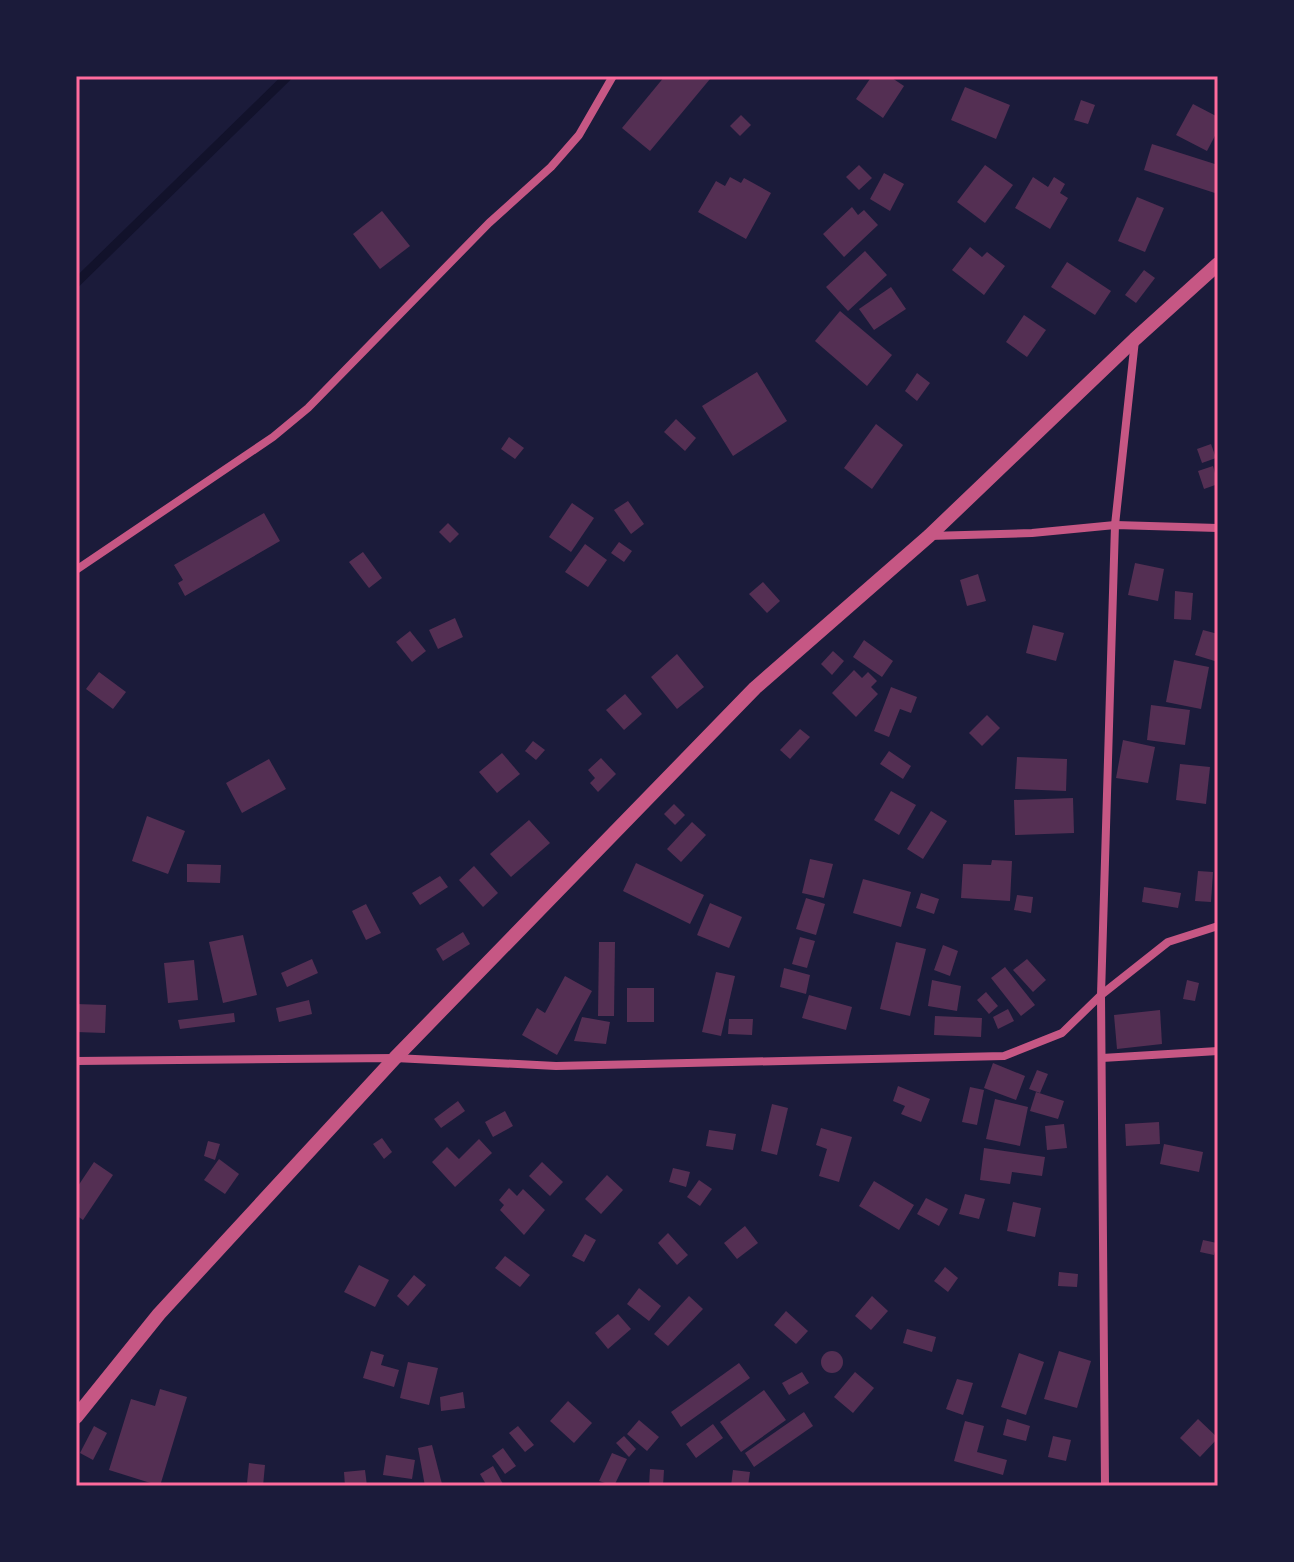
<svg xmlns="http://www.w3.org/2000/svg" width="1294" height="1562" font-family="Overpass,sans-serif">
	<style>
		.lines { fill: none; stroke-linecap: round; stroke-linejoin: round }
		.stream { stroke: #12122b; stroke-width: 9 }
		.building { fill: #542f53 }
		.minor { stroke: #c65784; stroke-width: 8 }
		.tertiary { stroke: #c65784; stroke-width: 14 }
		.neatline { fill: none; stroke: #ff6b9d; stroke-width: 3 }
	</style>
	<rect width="100%" height="100%" fill="#1b1b3a"/>
	<g class="lines">
		<path class="stream" d="M76,283L288,76"/>
	</g>
	<g class="building">
		<path d="M665,76H706L710,79L650,151L622,128Z"/>
		<path d="M872,76H889L904,86L883,118L856,99Z"/>
		<path d="M965,87L1010,105L996,139L951,120Z"/>
		<path d="M1081,100L1095,105L1088,124L1074,120Z"/>
		<path d="M1193,104L1218,117V130L1207,151L1176,135Z"/>
		<path d="M741,115L751,125L740,136L730,126Z"/>
		<path d="M1152,144L1218,165V194L1144,170Z"/>
		<path d="M859,165L872,178L859,190L846,177Z"/>
		<path d="M985,165L1013,185L985,223L957,202Z"/>
		<path d="M884,173L904,184L890,211L870,199Z"/>
		<path d="M730,177L741,183L744,178L771,193L746,239L698,212L716,181L725,186Z"/>
		<path d="M1033,177L1048,187L1054,177L1065,184L1060,193L1068,198L1050,229L1015,208Z"/>
		<path d="M1137,197L1164,208L1145,252L1118,241Z"/>
		<path d="M852,207L858,215L864,210L878,225L844,257L823,234Z"/>
		<path d="M382,211L410,246L380,269L353,234Z"/>
		<path d="M970,247L982,257L987,252L1005,266L984,295L952,270Z"/>
		<path d="M865,251L887,275L848,311L826,287Z"/>
		<path d="M1067,262L1111,291L1095,315L1051,287Z"/>
		<path d="M1144,270L1155,278L1136,303L1125,295Z"/>
		<path d="M891,287L906,309L874,330L859,309Z"/>
		<path d="M840,311L892,355L867,386L815,341Z"/>
		<path d="M1024,315L1046,330L1027,357L1006,342Z"/>
		<path d="M757,372L787,421L733,456L702,406Z"/>
		<path d="M917,373L930,383L917,401L905,391Z"/>
		<path d="M676,419L696,438L685,451L664,432Z"/>
		<path d="M876,424L903,445L872,489L844,468Z"/>
		<path d="M509,437L524,448L515,459L501,449Z"/>
		<path d="M1211,444L1216,458L1202,463L1197,449Z"/>
		<path d="M1213,466L1218,484L1204,489L1198,471Z"/>
		<path d="M628,501L644,524L631,534L614,510Z"/>
		<path d="M572,503L594,518L571,552L549,537Z"/>
		<path d="M264,513L280,541L185,596L178,583L183,580L174,565Z"/>
		<path d="M448,523L459,534L450,543L439,532Z"/>
		<path d="M619,542L632,551L624,562L611,553Z"/>
		<path d="M585,544L607,560L588,587L565,572Z"/>
		<path d="M363,552L382,578L369,588L349,562Z"/>
		<path d="M1135,563L1164,569L1158,601L1128,595Z"/>
		<path d="M978,574L986,601L967,606L960,580Z"/>
		<path d="M763,582L780,601L767,613L749,594Z"/>
		<path d="M1175,591L1193,593L1191,620L1174,619Z"/>
		<path d="M455,618L463,637L438,649L429,630Z"/>
		<path d="M1033,625L1064,633L1056,661L1026,653Z"/>
		<path d="M1203,630L1218,634V662L1195,655Z"/>
		<path d="M410,631L426,651L412,662L396,642Z"/>
		<path d="M864,640L893,661L882,677L853,657Z"/>
		<path d="M833,651L844,661L832,675L821,664Z"/>
		<path d="M677,654L704,687L677,709L651,677Z"/>
		<path d="M1174,660L1209,667L1201,709L1166,702Z"/>
		<path d="M854,670L862,678L868,672L877,681L871,687L878,694L856,717L832,693Z"/>
		<path d="M99,672L126,692L113,709L86,689Z"/>
		<path d="M891,687L917,697L911,713L900,709L889,737L874,731Z"/>
		<path d="M625,694L642,714L624,730L606,710Z"/>
		<path d="M1151,705L1190,710L1185,745L1147,740Z"/>
		<path d="M987,715L1000,728L982,746L969,733Z"/>
		<path d="M800,729L810,737L790,759L780,750Z"/>
		<path d="M1123,740L1155,747L1148,783L1116,778Z"/>
		<path d="M533,741L545,750L536,760L525,751Z"/>
		<path d="M889,751L911,766L903,779L880,764Z"/>
		<path d="M502,753L520,774L497,793L479,772Z"/>
		<path d="M1017,757L1067,759L1066,791L1015,789Z"/>
		<path d="M601,758L616,774L598,792L590,783L595,778L588,770Z"/>
		<path d="M269,759L286,789L242,813L226,783Z"/>
		<path d="M1180,764L1210,767L1206,804L1176,800Z"/>
		<path d="M891,791L916,805L899,835L874,820Z"/>
		<path d="M1073,798L1074,833L1015,835L1014,800Z"/>
		<path d="M674,804L685,815L675,825L664,814Z"/>
		<path d="M931,811L947,821L923,859L907,849Z"/>
		<path d="M147,816L185,831L168,874L132,861Z"/>
		<path d="M529,820L550,843L511,877L490,854Z"/>
		<path d="M692,822L706,835L681,862L667,849Z"/>
		<path d="M810,859L833,864L824,898L802,893Z"/>
		<path d="M992,860L1012,861L1010,901L961,898L963,864L991,865Z"/>
		<path d="M636,863L704,895L690,924L623,891Z"/>
		<path d="M187,864L221,865L220,883L187,882Z"/>
		<path d="M474,866L498,893L483,907L459,880Z"/>
		<path d="M1198,871L1213,872L1211,902L1195,901Z"/>
		<path d="M440,876L448,887L420,905L412,893Z"/>
		<path d="M863,879L911,892L901,927L853,913Z"/>
		<path d="M1144,887L1181,893L1178,908L1142,902Z"/>
		<path d="M921,893L939,899L934,914L916,908Z"/>
		<path d="M1017,895L1033,897L1031,913L1014,910Z"/>
		<path d="M806,898L825,904L816,935L796,929Z"/>
		<path d="M710,903L742,917L729,948L697,935Z"/>
		<path d="M366,904L381,933L366,940L352,911Z"/>
		<path d="M463,932L470,944L443,961L436,949Z"/>
		<path d="M243,935L257,995L223,1003L209,942Z"/>
		<path d="M800,937L815,941L807,968L792,964Z"/>
		<path d="M599,942H615L614,1016H598Z"/>
		<path d="M896,942L926,949L910,1016L880,1009Z"/>
		<path d="M943,945L958,951L950,976L934,970Z"/>
		<path d="M312,959L318,973L287,987L281,973Z"/>
		<path d="M1027,959L1046,980L1033,992L1013,970Z"/>
		<path d="M194,960L198,1000L168,1003L164,963Z"/>
		<path d="M1005,967L1035,1005L1021,1016L991,978Z"/>
		<path d="M784,968L810,975L806,994L780,987Z"/>
		<path d="M716,972L735,976L721,1036L702,1032Z"/>
		<path d="M565,976L592,991L557,1055L522,1035L537,1008L545,1013Z"/>
		<path d="M932,980L961,986L957,1011L928,1006Z"/>
		<path d="M1187,980L1199,983L1195,1001L1183,999Z"/>
		<rect x="627" y="988" width="27" height="34"/>
		<path d="M986,992L998,1006L989,1014L977,1000Z"/>
		<path d="M809,995L852,1007L846,1030L802,1018Z"/>
		<path d="M309,1000L312,1014L279,1022L276,1008Z"/>
		<path d="M76,1004L106,1005L105,1033L76,1032Z"/>
		<path d="M1008,1009L1014,1021L998,1029L993,1017Z"/>
		<path d="M1160,1010L1162,1044L1117,1049L1114,1015Z"/>
		<path d="M234,1013L235,1022L180,1029L178,1020Z"/>
		<path d="M935,1016L982,1018L981,1037L934,1035Z"/>
		<path d="M582,1017L610,1022L606,1044L574,1041Z"/>
		<path d="M729,1019H753L752,1035L728,1034Z"/>
		<path d="M993,1063L1025,1076L1016,1100L984,1088Z"/>
		<path d="M1037,1070L1048,1074L1040,1093L1029,1089Z"/>
		<path d="M898,1086L930,1099L921,1122L901,1114L905,1106L893,1101Z"/>
		<path d="M970,1087L984,1090L977,1125L962,1122Z"/>
		<path d="M1036,1092L1064,1101L1058,1119L1030,1111Z"/>
		<path d="M995,1099L1028,1107L1020,1146L986,1139Z"/>
		<path d="M458,1101L465,1111L441,1128L434,1119Z"/>
		<path d="M772,1104L788,1108L777,1155L761,1151Z"/>
		<path d="M505,1111L513,1126L493,1137L485,1122Z"/>
		<path d="M1159,1122L1160,1144L1126,1146L1125,1124Z"/>
		<path d="M1064,1124L1067,1148L1047,1150L1045,1126Z"/>
		<path d="M821,1128L852,1137L839,1182L819,1176L827,1149L816,1145Z"/>
		<path d="M709,1130L736,1134L733,1150L706,1146Z"/>
		<path d="M382,1138L392,1152L384,1159L373,1144Z"/>
		<path d="M479,1139L492,1153L455,1187L432,1162L447,1147L459,1159Z"/>
		<path d="M208,1141L220,1144L215,1160L204,1156Z"/>
		<path d="M1164,1144L1203,1152L1199,1172L1160,1164Z"/>
		<path d="M984,1148L1045,1157L1042,1176L1012,1172L1010,1184L980,1180Z"/>
		<path d="M219,1159L239,1174L225,1194L204,1180Z"/>
		<path d="M94,1162L113,1175L83,1220L76,1215V1189Z"/>
		<path d="M542,1162L563,1182L550,1196L529,1176Z"/>
		<path d="M673,1168L690,1172L686,1187L669,1182Z"/>
		<path d="M607,1175L623,1190L601,1214L585,1199Z"/>
		<path d="M699,1180L712,1189L700,1206L687,1197Z"/>
		<path d="M874,1181L914,1205L899,1230L859,1206Z"/>
		<path d="M509,1188L517,1196L523,1189L545,1210L524,1235L500,1210L504,1205L499,1200Z"/>
		<path d="M965,1194L985,1199L979,1219L959,1214Z"/>
		<path d="M926,1198L948,1209L939,1226L917,1214Z"/>
		<path d="M1013,1202L1041,1208L1035,1237L1007,1231Z"/>
		<path d="M745,1226L758,1243L737,1259L724,1243Z"/>
		<path d="M668,1233L688,1255L677,1265L658,1243Z"/>
		<path d="M585,1234L596,1240L584,1262L572,1256Z"/>
		<path d="M1203,1240L1217,1243L1214,1255L1200,1252Z"/>
		<path d="M505,1256L530,1275L520,1287L495,1268Z"/>
		<path d="M359,1265L389,1280L375,1307L344,1292Z"/>
		<path d="M945,1267L958,1278L948,1292L934,1281Z"/>
		<path d="M1059,1272L1078,1274L1077,1287L1058,1286Z"/>
		<path d="M414,1275L426,1285L408,1306L397,1296Z"/>
		<path d="M639,1288L661,1306L649,1321L627,1304Z"/>
		<path d="M689,1296L703,1309L668,1346L654,1334Z"/>
		<path d="M872,1296L888,1311L871,1330L855,1316Z"/>
		<path d="M786,1311L808,1331L796,1344L774,1325Z"/>
		<path d="M618,1314L631,1329L608,1349L595,1333Z"/>
		<path d="M907,1329L936,1337L932,1352L903,1343Z"/>
		<path d="M371,1351L384,1355L381,1365L399,1370L394,1387L363,1378Z"/>
		<path d="M1059,1351L1091,1361L1077,1408L1044,1399Z"/>
		<circle cx="832" cy="1362" r="11"/>
		<path d="M1019,1353L1044,1362L1026,1415L1001,1407Z"/>
		<path d="M408,1362L438,1368L429,1405L400,1398Z"/>
		<path d="M739,1363L750,1378L681,1427L671,1412Z"/>
		<path d="M802,1372L809,1383L789,1395L782,1383Z"/>
		<path d="M855,1372L874,1388L853,1413L834,1397Z"/>
		<path d="M957,1379L973,1383L963,1415L946,1409Z"/>
		<path d="M160,1389L187,1397L160,1486L109,1470L131,1399L155,1406Z"/>
		<path d="M764,1390L786,1420L741,1452L720,1422Z"/>
		<path d="M463,1392L465,1408L441,1411L440,1397Z"/>
		<path d="M568,1401L592,1423L574,1443L550,1421Z"/>
		<path d="M804,1412L813,1426L754,1467L745,1453Z"/>
		<path d="M1007,1419L1030,1426L1026,1441L1003,1435Z"/>
		<path d="M1198,1419L1218,1438L1200,1457L1180,1438Z"/>
		<path d="M639,1420L659,1437L647,1451L627,1434Z"/>
		<path d="M965,1421L984,1426L977,1452L1007,1460L1003,1475L954,1461Z"/>
		<path d="M713,1424L723,1438L696,1458L686,1444Z"/>
		<path d="M94,1426L107,1433L93,1460L80,1453Z"/>
		<path d="M518,1426L534,1445L525,1452L509,1433Z"/>
		<path d="M624,1436L636,1449L629,1457L616,1443Z"/>
		<path d="M1053,1436L1071,1440L1066,1461L1048,1457Z"/>
		<path d="M432,1445L442,1484L425,1486L418,1448Z"/>
		<path d="M503,1448L516,1466L505,1474L492,1456Z"/>
		<path d="M612,1453L627,1459L614,1486L599,1481Z"/>
		<path d="M386,1455L415,1460L412,1479L383,1475Z"/>
		<path d="M249,1463L265,1465L263,1486L247,1483Z"/>
		<path d="M493,1466L503,1484L499,1486H487L480,1474Z"/>
		<path d="M650,1469L664,1470L663,1486H649Z"/>
		<path d="M365,1470L367,1486H345L344,1472Z"/>
		<path d="M733,1470L750,1472L748,1486H731Z"/>
	</g>
	<g class="lines">
		<g class="minor">
			<path d="M929,536L1032,533L1115,525L1218,528"/>
			<path d="M76,570L273,437L308,408L489,223L551,167L579,135L613,76"/>
			<path d="M1102,1058L1218,1051"/>
			<path d="M76,1061L395,1058L556,1066L1004,1056L1062,1033L1101,995L1168,942L1218,926"/>
			<path d="M1105,1486L1101,995L1115,525L1135,340"/>
		</g>
		<path class="tertiary" d="M76,1417L159,1314L395,1058L755,688L929,536L1135,339L1218,264"/>
	</g>
	<rect width="1294" height="1562" fill="none" stroke="#1b1b3a" stroke-width="156"/>
	<rect x="78" y="78" width="1138" height="1406" class="neatline"/>
</svg>
